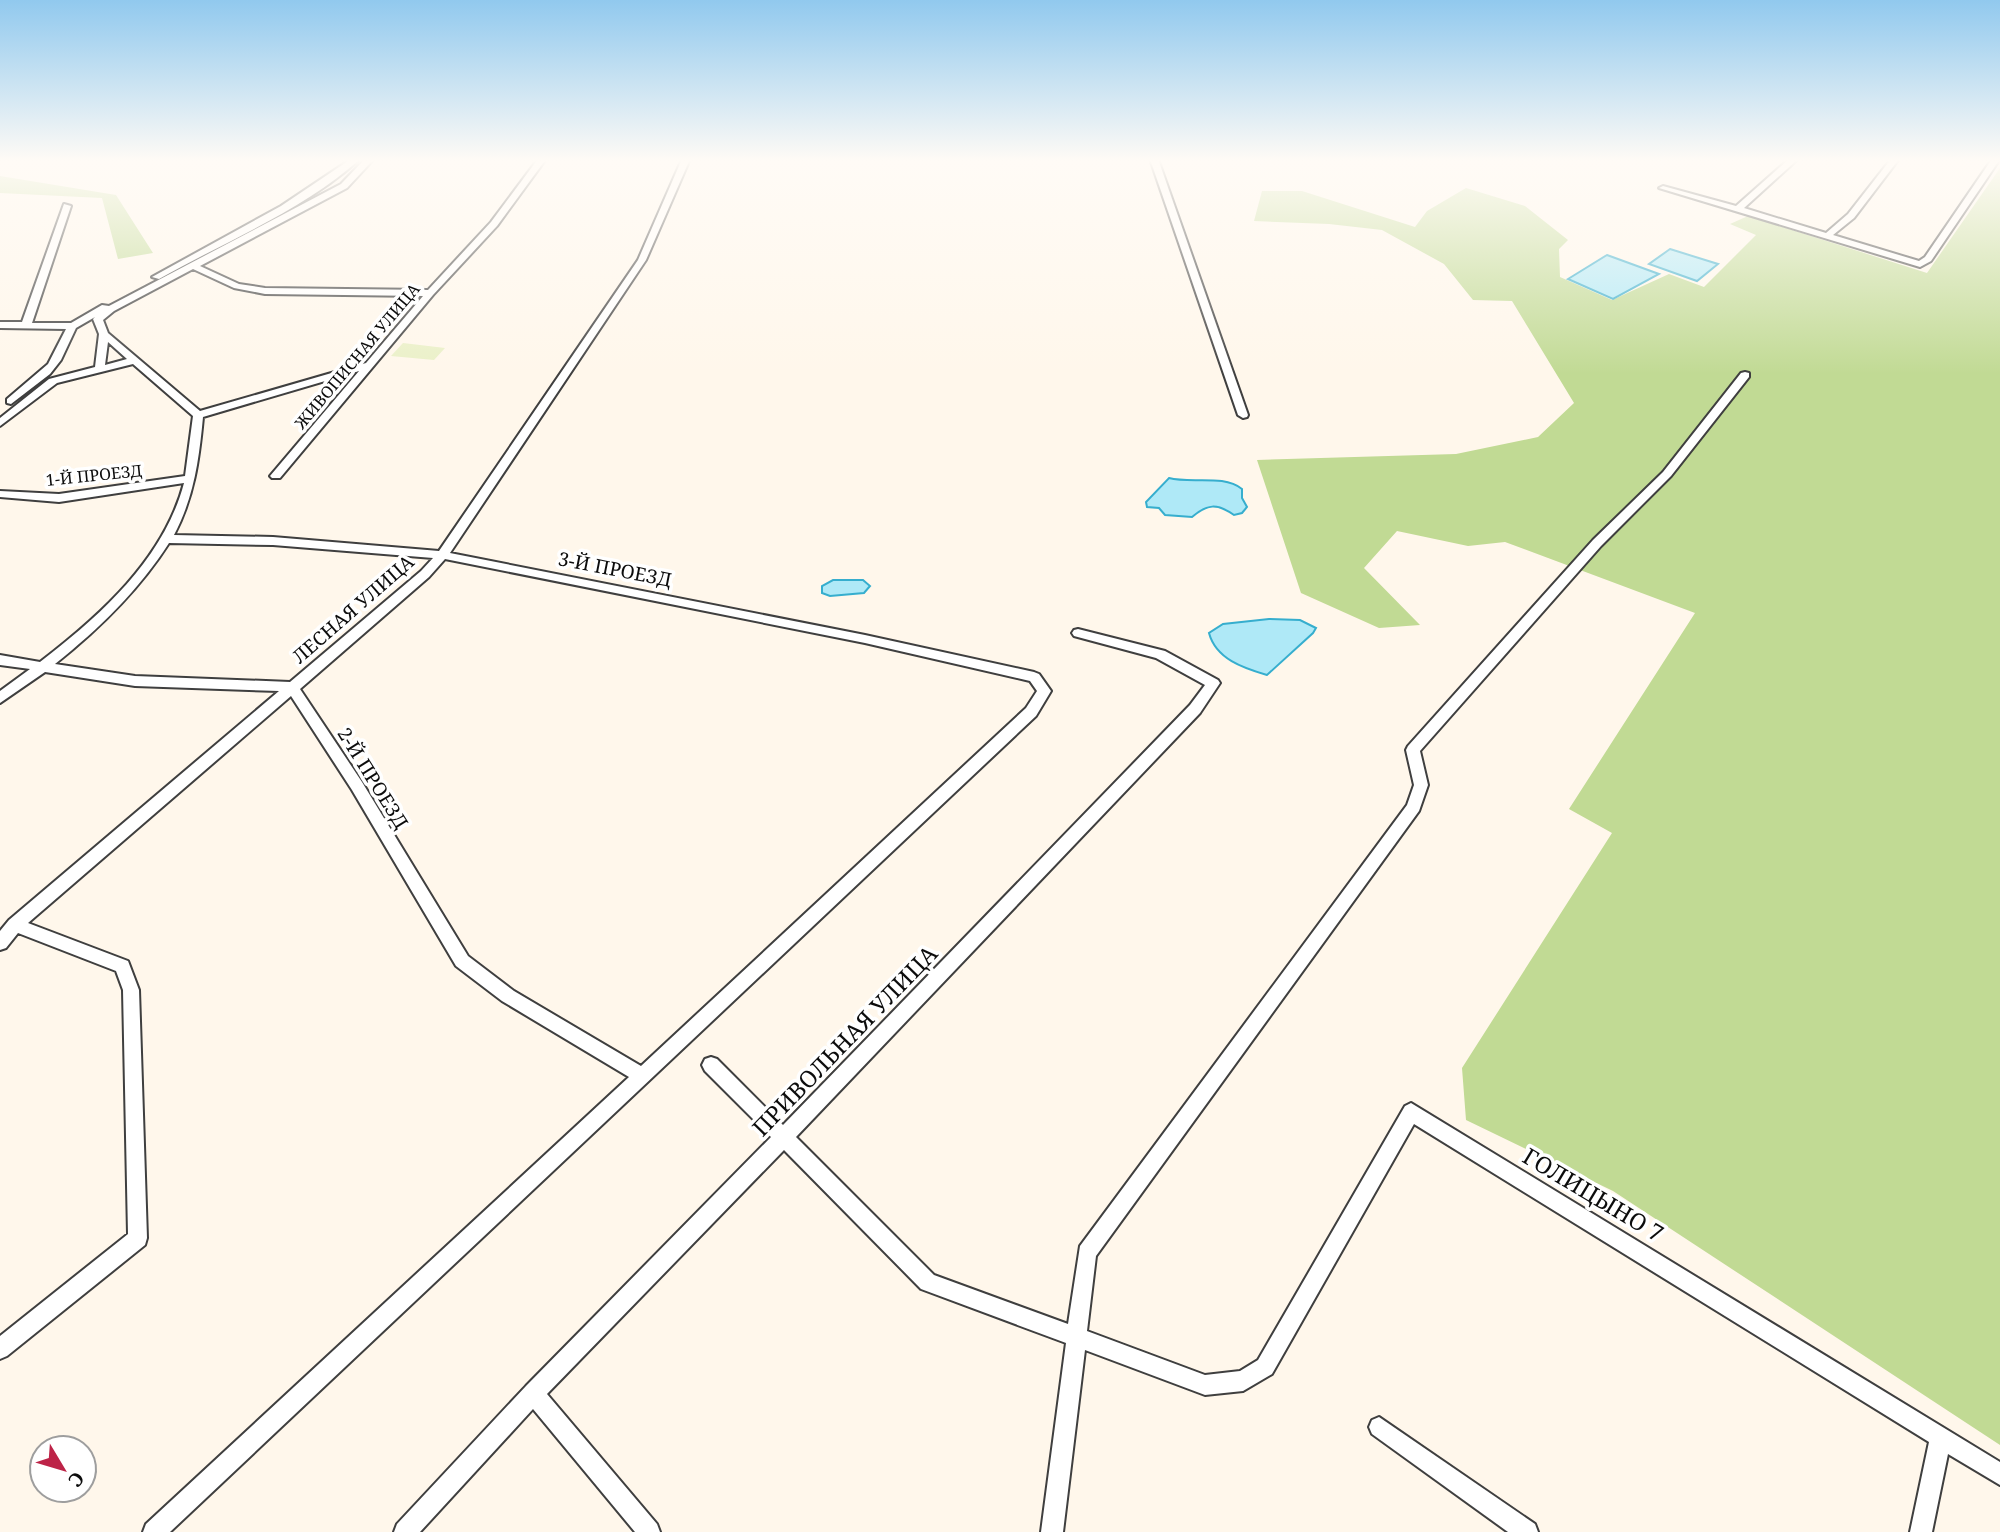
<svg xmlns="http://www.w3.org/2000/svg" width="2000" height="1532" font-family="'Noto Serif',serif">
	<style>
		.forest { fill: #c1da94 }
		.pitch { fill: #eaf0c7 }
		.water { fill: #afe9f7; stroke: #36aece; stroke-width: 2 }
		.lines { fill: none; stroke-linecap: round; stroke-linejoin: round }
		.minor-casing { stroke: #3f3f3f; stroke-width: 4 }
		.minor { fill: #fff; fill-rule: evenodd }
		.labels { text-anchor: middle; stroke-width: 7; stroke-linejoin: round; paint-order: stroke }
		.far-street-label { font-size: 16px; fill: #0c0c0c; stroke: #fff }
		.street-label { font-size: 19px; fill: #0c0c0c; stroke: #fff }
		.near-street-label { font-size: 23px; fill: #0c0c0c; stroke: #fff }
	</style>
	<rect width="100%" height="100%" fill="#fff7eb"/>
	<g class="forest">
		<path d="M2000,168V1445L1613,1191L1466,1120L1462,1068L1612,833L1569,809L1695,613L1505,542L1468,546L1397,531L1364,568L1420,625L1379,628L1301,593L1257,460L1456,454L1538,437L1574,403L1512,301L1473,300L1444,264L1382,230L1329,224L1254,221L1262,191H1302L1415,227L1427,211L1466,188L1525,206L1568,240L1559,249L1560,277L1612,300L1669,274L1704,287L1756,235L1730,224L1748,216L1927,273Z"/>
		<path d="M0,176L116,195L153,253L118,259L102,198L0,193Z"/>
	</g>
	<path class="pitch" d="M403,343L445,348L434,360L391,356Z"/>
	<g class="water">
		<path d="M1670,249L1718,264L1697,281L1649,264Z"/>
		<path d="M1607,255L1659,274L1613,299L1568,279Z"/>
		<path d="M1169,478C1192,484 1223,474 1242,489V498L1247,507L1242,513L1234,515C1217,503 1207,504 1192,517L1165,515L1159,508L1147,507L1146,502Z"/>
		<path d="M833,580H863L870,586L864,593L830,596L822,593V586Z"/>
		<path d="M1269,619L1300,620L1316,628L1313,633L1267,675C1243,668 1216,659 1209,633L1223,624Z"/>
	</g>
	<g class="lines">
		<g class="minor-casing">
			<g id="minor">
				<path d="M351,159H360C304,210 224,242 159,279L152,277L281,206Z"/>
				<path d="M365,159H374L347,188L200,266L239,284L265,288L428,290L491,222L538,159H546L497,226L433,295L280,478H272L270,476L359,371L203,417C199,460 194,497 174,535L273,537L439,551L638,260L682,159H690L646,260L450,553L865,635L1034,672L1039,674L1051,691L1036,716L170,1532H143L146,1524L629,1077L502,1001L456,966L352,790L291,696L28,923L128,961L139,990L147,1238L145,1245L7,1356L0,1359V1336L128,1234L123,990L116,971L18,933L6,948L0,950V931L9,920L279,691L135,686L45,672L0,703V691L30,669L0,665V655L40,662C100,616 164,559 184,483L59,502L0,497V491L59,494L185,476L193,416L133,364L57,383L0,426V418L49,379L95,367L99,334L93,319L95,317L76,328L61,360L50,374L11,404L7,403V399L48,364L66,329L0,328V322H22L64,204L71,206L32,323H71L102,305L109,306L341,184ZM193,269L234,288L265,294L423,296L366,363L200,411L108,333L103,320L114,311ZM108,342L127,359L105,365ZM169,543L273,545L433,558L421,571L290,682L135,676L55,664C99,629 139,590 169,543ZM445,559L865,643L1030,681L1037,691L1026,708L641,1066L514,991L468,956L362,782L300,689L429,577Z"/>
				<path d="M1150,159H1158L1248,415L1247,417L1243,418L1238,415Z"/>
				<path d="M1789,159H1798L1744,208L1826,233L1848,214L1891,159H1899L1854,218L1833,235L1919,261L1925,257L1992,159H2000L1931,261L1920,267L1659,188L1663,186L1736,206Z"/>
				<path d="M1745,372L1749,373V377L1671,476L1601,546L1420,751L1428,785L1419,811L1096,1256L1087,1331L1205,1375L1240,1371L1258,1360L1405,1106L1411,1103L2000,1462V1485L1948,1454L1932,1532H1910L1929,1442L1414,1124L1272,1374L1243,1391L1205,1395L1085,1350L1063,1532H1041L1066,1343L921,1289L784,1150L547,1394L657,1524L660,1532H635L533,1409L420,1532H394L397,1524L526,1386L771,1137L705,1071L702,1065L705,1059L711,1057L717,1059L783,1125L1190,705L1205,685L1156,658L1074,636L1072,633L1074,630L1078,629L1165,651L1218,680L1220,683L1200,713L796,1137L934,1275L1068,1324L1080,1246L1407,805L1414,785L1406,750L1408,746L1593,540L1663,472L1741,373Z"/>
				<path d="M1379,1417L1535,1524L1538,1532H1508L1372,1434L1369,1427L1372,1420Z"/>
			</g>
		</g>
		<use href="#minor" class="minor"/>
	</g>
	<linearGradient id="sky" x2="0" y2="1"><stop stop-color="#91c9ee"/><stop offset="0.43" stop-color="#fffbf6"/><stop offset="1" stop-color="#fffbf6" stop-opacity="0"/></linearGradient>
	<rect width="2000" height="374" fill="url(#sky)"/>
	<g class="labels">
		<g class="far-street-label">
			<text transform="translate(357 356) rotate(-50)" y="6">ЖИВОПИСНАЯ УЛИЦА</text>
			<text transform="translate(94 475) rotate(-6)" y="6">1-Й ПРОЕЗД</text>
		</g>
		<g class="street-label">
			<text transform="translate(615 569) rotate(11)" y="7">3-Й ПРОЕЗД</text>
			<text transform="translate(353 609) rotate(-41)" y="7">ЛЕСНАЯ УЛИЦА</text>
			<text transform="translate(373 778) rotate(58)" y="7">2-Й ПРОЕЗД</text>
		</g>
		<g class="near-street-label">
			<text transform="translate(845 1041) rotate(-46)" y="8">ПРИВОЛЬНАЯ УЛИЦА</text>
			<text transform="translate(1593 1195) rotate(31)" y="8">ГОЛИЦЫНО 7</text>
		</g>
	</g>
	<g transform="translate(63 1469) rotate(128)"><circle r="33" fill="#ffffff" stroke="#9e9e9e" stroke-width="2"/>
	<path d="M0-5L12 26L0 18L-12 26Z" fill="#bd2347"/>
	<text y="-10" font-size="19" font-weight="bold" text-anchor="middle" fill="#0c0c0c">С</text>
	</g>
</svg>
